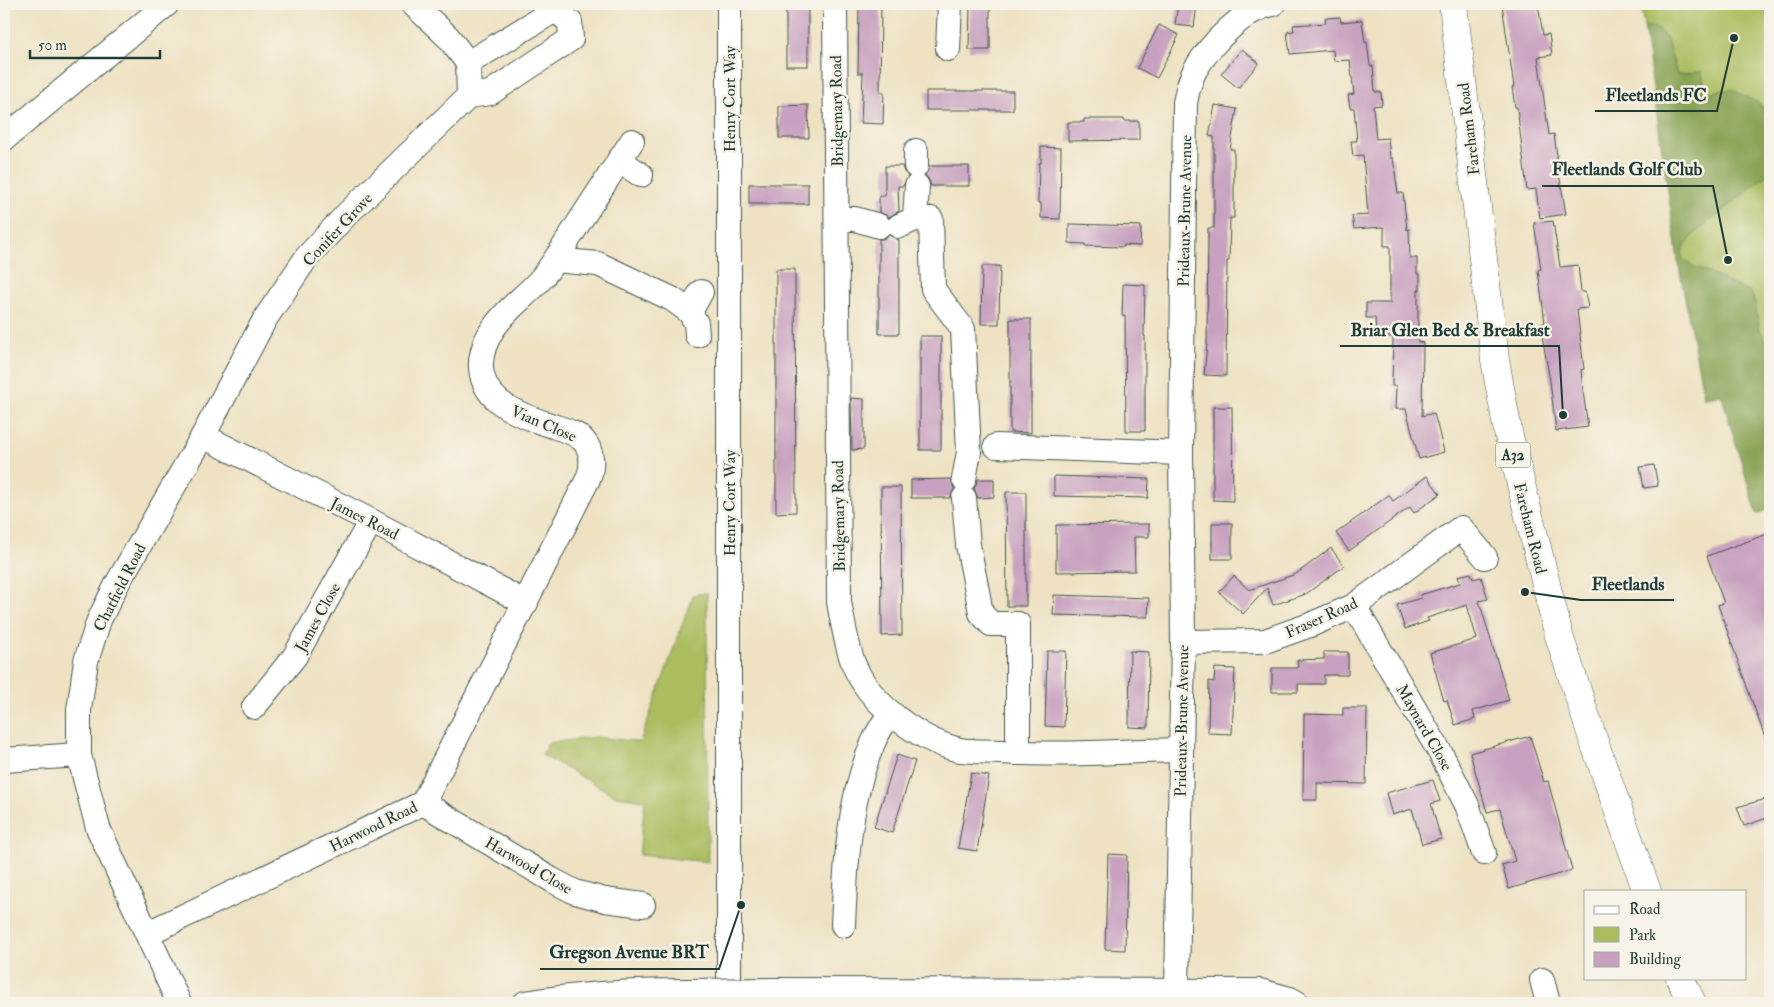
<svg xmlns="http://www.w3.org/2000/svg" width="1774" height="1007" font-family="'IM FELL Double Pica',serif">
	<style>
		.green { fill: #acbd60; stroke: #667d4a }
		.forest { fill: #89a456; stroke: #547045 }
		.building { fill: #c8a1c0 }
		.lines { fill: none; stroke-linecap: round; stroke-linejoin: round }
		.minor-casing { stroke: #3e5649; stroke-width: 26 }
		.major-casing { stroke: #3e5649; stroke-width: 29 }
		.minor { stroke: #fff; stroke-width: 24 }
		.major { stroke: #fff; stroke-width: 28 }
		.minor-bridge-casing { stroke: #3e5649; stroke-width: 26; stroke-linecap: butt }
		.minor-bridge { stroke: #fff; stroke-width: 24 }
		.labels { text-anchor: middle; stroke-width: 5; stroke-linejoin: round; paint-order: stroke }
		.shield { fill: #f7f3e8; stroke: #60746a; stroke-width: 1 }
		.shield-label { font-size: 15px; font-weight: bold; fill: #1f3d34 }
		.street-label { font-size: 16px; fill: #1f3d34; stroke: #f7f3e8 }
		.leader { fill: none; stroke: #1f3d34; stroke-width: 2 }
		.callout-dot { fill: #1f3d34; stroke: #f7f3e8; stroke-width: 2 }
		.callout-label { font-size: 18px; text-anchor: middle; font-weight: bold; fill: #1f3d34; stroke: #f7f3e8; stroke-width: 5; stroke-linejoin: round; paint-order: stroke }
	</style>
	<rect width="100%" height="100%" fill="#f7f3e8"/>
	<filter id="ink" filterUnits="userSpaceOnUse"><feTurbulence type="fractalNoise" baseFrequency=".02" numOctaves="2"/><feDisplacementMap in="SourceGraphic" scale="10" xChannelSelector="R" yChannelSelector="G"/><feConvolveMatrix kernelMatrix="1 2 1 2 8 2 1 2 1" color-interpolation-filters="sRGB"/></filter>
	<filter id="wash" filterUnits="userSpaceOnUse"><feTurbulence type="fractalNoise" baseFrequency=".0096" numOctaves="4" result="noise"/><feDisplacementMap in="SourceGraphic" scale="20" xChannelSelector="R" yChannelSelector="G"/><feGaussianBlur stdDeviation="1.12" result="paint"/><feColorMatrix in="noise" values="0 0 0 0 0 0 0 0 0 0 0 0 0 0 0 0 0 1.4 0 .05"/><feComposite in="paint" operator="in"/></filter>
	<g filter="url(#wash)">
		<rect width="100%" height="100%" fill="#eee2c3"/>
		<g class="green">
			<path d="M1641,4H1770V121L1760,104L1705,93L1677,75L1673,59L1657,29L1644,26Z"/>
			<path d="M1770,172V345C1753,329 1760,311 1751,293L1689,264L1682,257L1683,249L1693,235Z"/>
			<path d="M707,593L708,862L639,855L645,800L616,796L542,755L548,743L596,737L640,742L693,595Z"/>
		</g>
		<path class="forest" d="M1644,26L1657,29L1666,37L1677,75L1702,71L1705,93L1732,89L1760,104L1770,121V172L1693,235L1683,249L1682,257L1689,264L1751,293C1760,311 1753,329 1770,345V509L1757,514L1721,394L1704,398L1679,267Z"/>
		<g id="blocks">
			<g class="building">
				<rect x="786" y="4" width="22" height="62"/>
				<path d="M859,4H881L880,92H884L883,124L861,123L863,73H858Z"/>
				<path d="M970,4H990V50H969Z"/>
				<path d="M1178,4H1197L1194,27L1175,25Z"/>
				<path d="M1502,4H1538L1543,35L1549,34L1552,55L1538,57L1549,135L1554,134L1557,156H1556L1566,214L1540,218L1536,189L1527,190L1517,107H1515L1512,87H1514Z"/>
				<path d="M1340,17L1341,22L1362,20L1365,43L1367,42L1370,66H1373L1375,92H1381L1382,105L1373,106L1376,139L1388,138L1390,158H1393L1398,193H1403L1407,230L1409,229L1410,258H1417V274H1420V290H1418V342L1423,343L1422,416L1434,413L1444,452L1419,459L1406,409H1395L1396,386H1392L1393,337H1385V334H1376L1375,318H1366V303H1390V246H1384V227L1354,229L1352,216L1368,215L1363,155L1353,156L1351,141H1357L1354,108H1350L1348,95L1354,94L1350,60L1334,61L1333,50L1290,54L1287,32L1294,31L1293,25L1326,23L1325,18Z"/>
				<path d="M1159,25L1179,35L1157,78L1137,68Z"/>
				<path d="M1242,49L1259,63L1238,88L1221,74Z"/>
				<rect x="926" y="91" width="87" height="19"/>
				<path d="M808,105L809,138H779V106Z"/>
				<path d="M1215,105L1237,109L1230,149H1234V218H1230L1229,261H1227L1226,376L1204,375L1207,343L1208,228H1214V137L1209,136Z"/>
				<path d="M1084,119H1124V121H1139V140L1068,141V122H1084Z"/>
				<path d="M1041,147L1061,148L1060,219L1041,218V203H1038L1039,163H1041Z"/>
				<path d="M885,166H902L904,172L908,176L903,186H898L899,211L889,217L879,212V196H885Z"/>
				<path d="M930,166H969V186H931L929,180L925,175Z"/>
				<rect x="749" y="184" width="59" height="20"/>
				<path d="M1553,221L1560,267L1578,265L1581,292H1585L1588,308L1577,309L1584,369L1581,370L1583,391L1588,427L1556,431L1550,381L1540,324L1545,323L1538,270L1541,269L1534,223Z"/>
				<path d="M1069,224L1141,226L1140,246L1124,245V247L1085,246V244L1069,243Z"/>
				<path d="M889,235L899,240V334H879V239H883Z"/>
				<path d="M982,266H1000L999,324H981Z"/>
				<path d="M776,269H795L796,512L776,513Z"/>
				<path d="M1123,284L1145,285L1144,336H1145V431H1126L1125,316H1122Z"/>
				<path d="M1010,319H1031V433L1010,432Z"/>
				<rect x="920" y="336" width="21" height="114"/>
				<path d="M851,398L864,399V449L852,450Z"/>
				<path d="M1213,407H1232L1233,501L1213,500Z"/>
				<path d="M1654,465L1658,486L1644,488L1640,467Z"/>
				<path d="M1054,476L1149,479L1148,498L1054,496Z"/>
				<path d="M1427,476L1440,494L1414,513L1410,507L1349,551L1336,533L1389,495L1393,501Z"/>
				<path d="M951,479L954,489L950,498H911V480Z"/>
				<path d="M978,479H994V497L978,498L974,489Z"/>
				<path d="M881,487H901L902,635L882,636Z"/>
				<path d="M1006,492H1026V606H1007Z"/>
				<rect x="1212" y="523" width="20" height="36"/>
				<path d="M1149,524V537H1134L1135,571L1056,572V525Z"/>
				<path d="M1770,533V746H1768L1718,605L1724,603L1707,556Z"/>
				<path d="M1331,548L1344,566L1306,594L1273,605L1267,588L1243,614L1219,592L1234,576L1249,590L1296,574Z"/>
				<path d="M1471,573L1473,579L1481,577L1488,599L1479,601L1509,700L1473,711L1475,719L1455,725L1447,700L1444,701L1430,653L1477,639L1467,605L1427,618L1429,621L1405,629L1397,605L1421,598L1420,595L1460,583L1458,576Z"/>
				<path d="M1054,595L1149,598L1148,617L1053,615Z"/>
				<path d="M1047,651H1066L1064,727L1045,726Z"/>
				<path d="M1130,651L1149,652L1148,728L1129,727Z"/>
				<path d="M1324,652H1348V675H1324V684H1298V692H1272V668H1298L1297,660L1324,659Z"/>
				<path d="M1215,668L1235,669L1232,734L1208,733L1209,681L1214,682Z"/>
				<path d="M1343,708H1367L1366,784L1317,783V800H1303L1304,714L1343,715Z"/>
				<path d="M1530,736L1544,782L1548,781L1572,870L1509,889L1502,865L1515,861L1500,809L1487,812L1470,753Z"/>
				<path d="M897,755L915,761L892,833L874,827Z"/>
				<path d="M971,773L989,776L977,851L958,848Z"/>
				<path d="M1433,780L1440,801L1431,804L1441,839L1422,844L1412,809L1392,815L1386,793Z"/>
				<path d="M1770,798V817L1744,826L1737,807Z"/>
				<path d="M1108,854L1127,855L1125,950L1105,949Z"/>
			</g>
		</g>
	</g>
	<g filter="url(#ink)">
		<use href="#blocks" fill-opacity="0" stroke="#3e5649" stroke-width="1"/>
		<g class="lines">
			<g class="minor-casing">
				<g id="minor">
					<path d="M835,4L839,602C843,623 846,645 854,665C870,704 920,741 960,750C973,752 988,751 1002,752C1061,756 1121,751 1180,750"/>
					<path d="M948,49L950,4"/>
					<path d="M468,63L555,10L570,22L571,39L490,93L469,96"/>
					<path d="M4,139L167,4"/>
					<path d="M916,151V166"/>
					<path d="M619,160L641,175"/>
					<path d="M838,219H855L879,226"/>
					<path d="M915,219L917,186"/>
					<path d="M899,226L915,219H931L933,289L963,329L969,452L964,479"/>
					<path d="M555,260L598,264L672,299L690,312L696,323L697,335"/>
					<path d="M690,312L701,292"/>
					<path d="M203,436L371,521L526,603"/>
					<path d="M996,446L1181,453"/>
					<path d="M964,498L968,545L978,596L981,613L991,624H1018V753"/>
					<path d="M1354,606L1441,754L1467,805L1484,853"/>
					<path d="M1183,642L1265,641L1310,625L1354,606L1461,528L1485,557"/>
					<path d="M254,707L295,656L371,521"/>
					<path d="M4,760L79,755"/>
					<path d="M423,803L552,880L575,892L605,900L643,905"/>
					<path d="M843,925C846,864 848,801 873,743C877,733 884,723 890,713"/>
					<path d="M148,933L423,803L588,479C593,466 593,451 583,440C576,433 565,430 556,427C526,417 484,406 481,368C480,355 486,339 493,329C506,309 525,297 540,280C554,264 565,245 576,227C595,198 613,170 632,141"/>
					<path d="M1542,980L1548,1003"/>
					<path d="M771,990L1260,991L1290,999L1297,1003"/>
					<path d="M1177,990L1183,642L1181,453L1185,103C1187,92 1190,80 1195,70C1210,45 1244,8 1273,4"/>
					<path d="M179,1003L98,828L79,755V710L86,661L99,620L118,582L203,436L265,319L307,257L347,214L469,96L468,63L448,37L413,4"/>
					<path d="M525,1003C579,994 633,991 687,991"/>
					<path d="M729,1003V4"/>
				</g>
			</g>
			<g class="major-casing">
				<g id="major">
					<path d="M1453,4L1495,360L1508,432L1559,636L1592,736L1647,891"/>
					<path d="M1680,978L1692,1003"/>
				</g>
			</g>
			<use href="#minor" class="minor"/>
			<use href="#major" class="major"/>
			<g class="minor-bridge-casing">
				<path id="minor-bridge" d="M687,991L771,990"/>
			</g>
			<use href="#minor-bridge" class="minor-bridge"/>
		</g>
	</g>
	<g class="labels">
		<rect class="shield" x="1495.5" y="442.5" width="35" height="25" rx="4"/>
		<g class="shield-label">
			<text x="1513" y="460">A32</text>
		</g>
		<g class="street-label">
			<text transform="translate(729 99) rotate(-90)" y="6">Henry Cort Way</text>
			<text transform="translate(836 111) rotate(-91)" y="6">Bridgemary Road</text>
			<text transform="translate(1468 129) rotate(-97)" y="6">Fareham Road</text>
			<text transform="translate(1184 211) rotate(-89)" y="6">Prideaux-Brune Avenue</text>
			<text transform="translate(337 229) rotate(-47)" y="6">Conifer Grove</text>
			<text transform="translate(544 423) rotate(23)" y="6">Vian Close</text>
			<text transform="translate(729 503) rotate(-90)" y="6">Henry Cort Way</text>
			<text transform="translate(838 516) rotate(-91)" y="6">Bridgemary Road</text>
			<text transform="translate(365 518) rotate(27)" y="6">James Road</text>
			<text transform="translate(1531 528) rotate(76)" y="6">Fareham Road</text>
			<text transform="translate(119 587) rotate(-63)" y="6">Chatfield Road</text>
			<text transform="translate(317 617) rotate(-61)" y="6">James Close</text>
			<text transform="translate(1321 617) rotate(-24)" y="6">Fraser Road</text>
			<text transform="translate(1181 721) rotate(-89)" y="6">Prideaux-Brune Avenue</text>
			<text transform="translate(1425 727) rotate(60)" y="6">Maynard Close</text>
			<text transform="translate(373 826) rotate(-26)" y="6">Harwood Road</text>
			<text transform="translate(529 865) rotate(30)" y="6">Harwood Close</text>
		</g>
	</g>
	<path class="leader" d="M1734 38L1717 111H1595M1728 260L1713 186H1542M1563 415L1559 346H1340M1525 592L1581 600H1674M741 905L719 969H540"/>
	<g class="callout-dot">
		<circle cx="1734" cy="38" r="5"/>
		<circle cx="1728" cy="260" r="5"/>
		<circle cx="1563" cy="415" r="5"/>
		<circle cx="1525" cy="592" r="5"/>
		<circle cx="741" cy="905" r="5"/>
	</g>
	<g class="callout-label">
		<text x="1656" y="101">Fleetlands FC</text>
		<text x="1627" y="175">Fleetlands Golf Club</text>
		<text x="1450" y="336">Briar Glen Bed &amp; Breakfast</text>
		<text x="1628" y="590">Fleetlands</text>
		<text x="629" y="958">Gregson Avenue BRT</text>
	</g>
	<rect width="1774" height="1007" fill="none" stroke="#f7f3e8" stroke-width="20"/>
	<rect x="1584" y="890" width="162" height="90" fill="#f7f3e8" stroke="#a1aaa0"/>
	<rect x="1594" y="906" width="25" height="8" fill="#ffffff" stroke="#a1aaa0"/>
	<text x="1629" y="914" font-size="15" fill="#1f3d34">Road</text>
	<rect x="1594" y="927" width="25" height="15" fill="#acbd60" stroke="#a1aaa0"/>
	<text x="1629" y="940" font-size="15" fill="#1f3d34">Park</text>
	<rect x="1594" y="952" width="25" height="15" fill="#c8a1c0" stroke="#a1aaa0"/>
	<text x="1629" y="964" font-size="15" fill="#1f3d34">Building</text>
	<path d="M30 50v8h130v-8" fill="none" stroke="#1f3d34" stroke-width="2.5"/>
	<text x="38" y="50" font-size="15" fill="#1f3d34" stroke="#f7f3e8" stroke-width="4" paint-order="stroke">50 m</text>
</svg>
